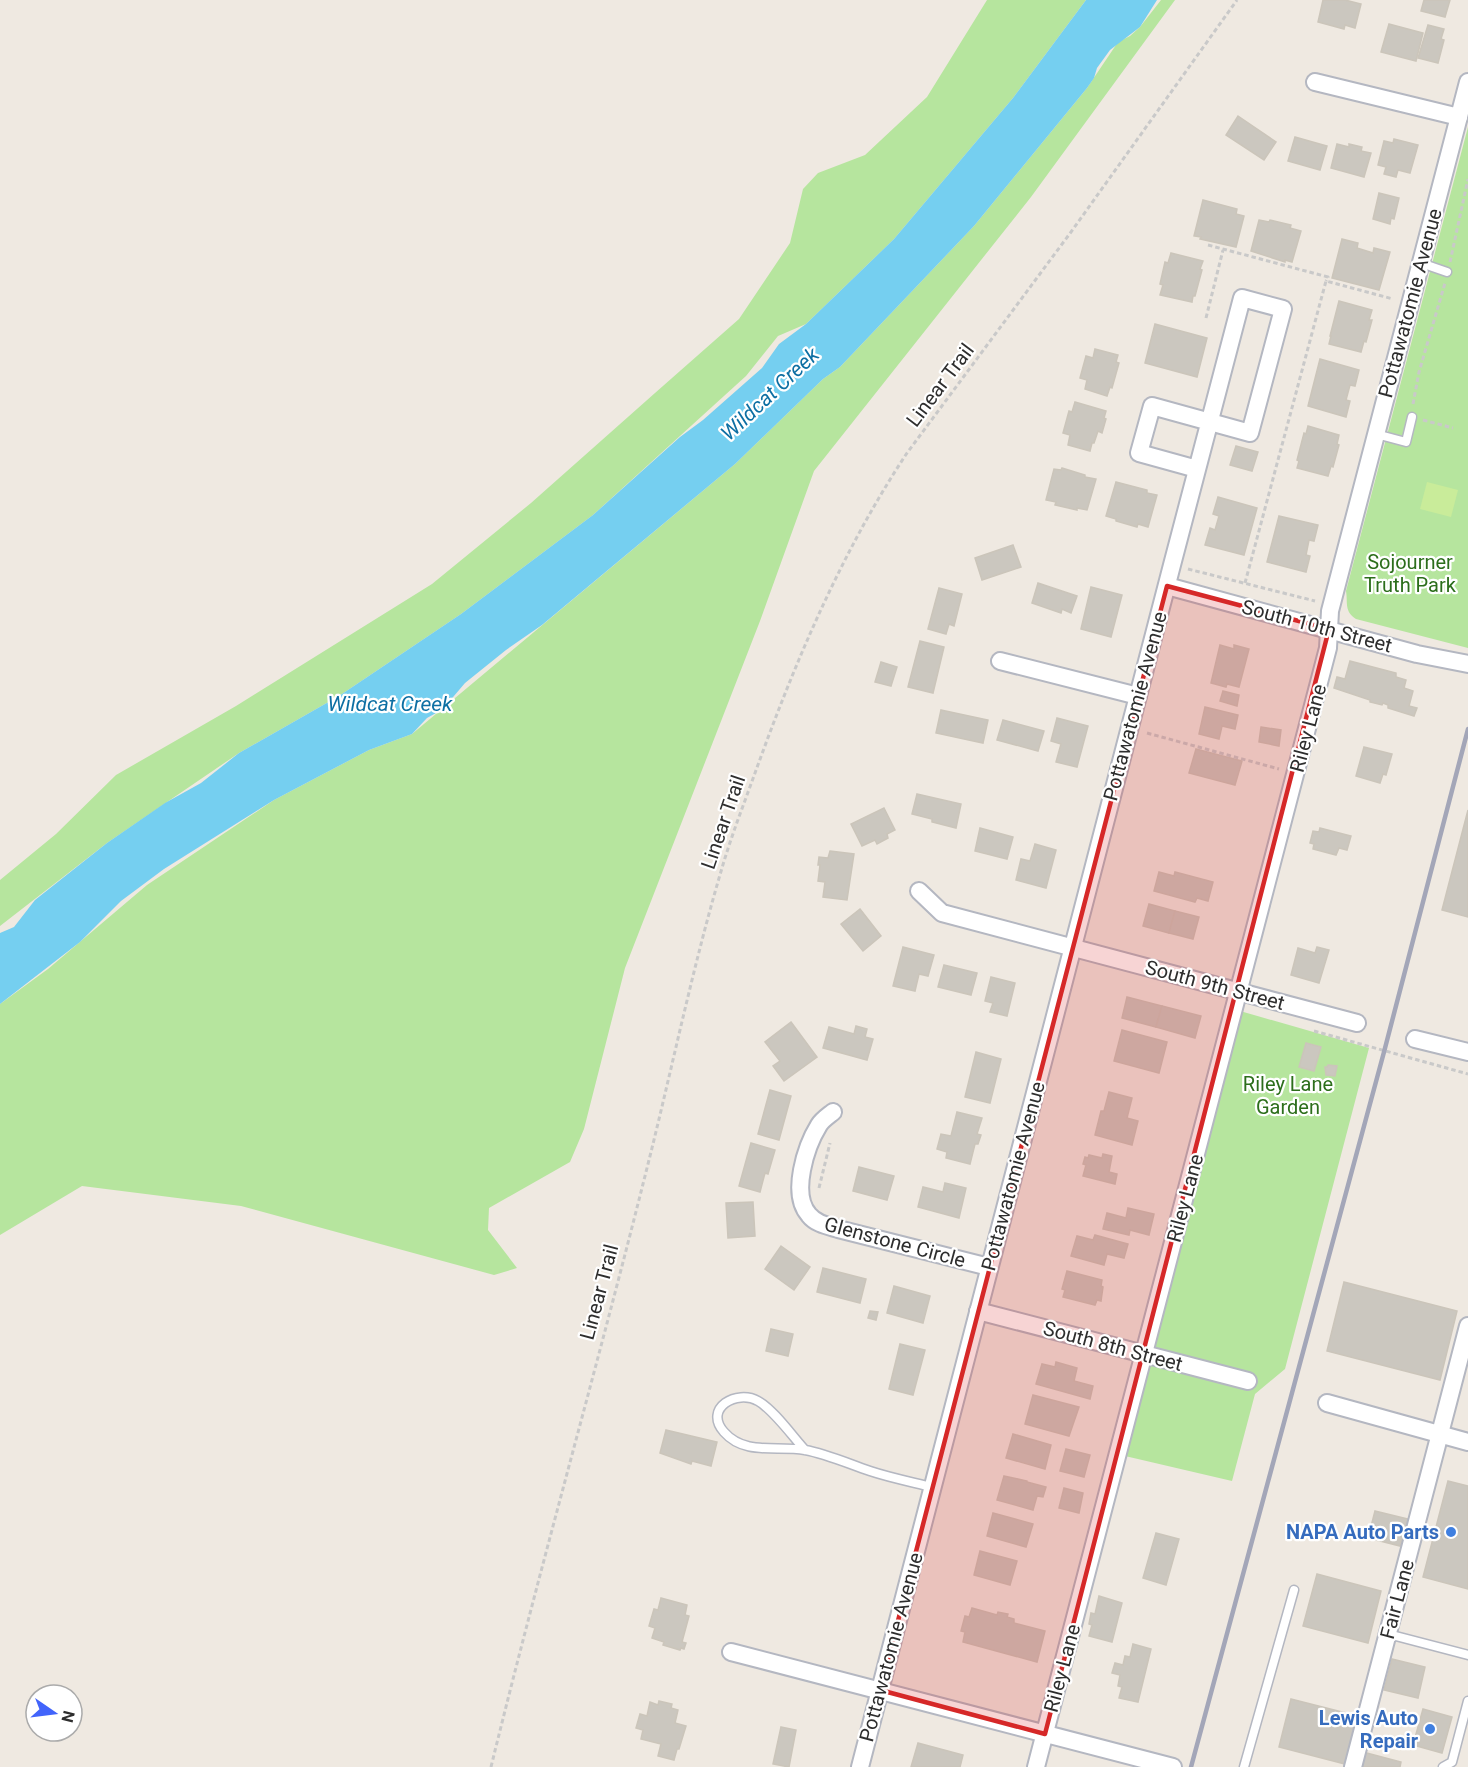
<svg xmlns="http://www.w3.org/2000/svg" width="1468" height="1767" font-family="Roboto,sans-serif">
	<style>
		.green { fill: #b6e59e }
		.pitch { fill: #c9ec9a }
		.water { fill: #75cff0 }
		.building { fill: #cbc7bf; stroke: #cbc5ba; stroke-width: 1.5 }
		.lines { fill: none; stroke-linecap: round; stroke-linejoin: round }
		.lane-casing { stroke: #b4b7c1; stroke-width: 11 }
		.street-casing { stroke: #b4b7c1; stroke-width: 20 }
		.path { stroke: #c9c9c9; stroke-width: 3; stroke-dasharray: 4.5 3; stroke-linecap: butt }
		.lane { stroke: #fff; stroke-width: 8 }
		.street { stroke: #fff; stroke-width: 16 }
		.rail { stroke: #a3a6b8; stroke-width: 4.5 }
		.marked { fill: #d62828; fill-opacity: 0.2; stroke: #d62828; stroke-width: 4.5; stroke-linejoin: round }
		.shop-dot { fill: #3f7fe0; stroke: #fff; stroke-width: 2 }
		.labels { text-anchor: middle; stroke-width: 4.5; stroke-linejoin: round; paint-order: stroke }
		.street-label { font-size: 20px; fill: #2e2e2e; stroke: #fff }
		.park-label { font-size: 20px; fill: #2c6e1b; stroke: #fff }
		.shop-label { font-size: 20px; font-weight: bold; fill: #366cbe; stroke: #fff; text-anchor: end }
		.water-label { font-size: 21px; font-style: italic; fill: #0d6fa3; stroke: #fff }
	</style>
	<rect width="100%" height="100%" fill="#efe9e1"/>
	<g class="green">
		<path d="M987,0H1086L1013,98L894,239L806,324L778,336L746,376L593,515L461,614L339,696L239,753L107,843L0,926V880L56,834L116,775L236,706L432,584L531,503L655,393L739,319L790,243L803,189L818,173L865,155L927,97Z"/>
		<path d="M1161,0H1175L1031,197L814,471L760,621L625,968L584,1129L570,1162L489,1208L488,1230L517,1268L494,1275L241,1206L82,1186L0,1235V1004L48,969L147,885L274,800L369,750L412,734L735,464L823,379L840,367L974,226L1087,88L1118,42L1130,36L1140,27Z"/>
		<path d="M1468,127V648L1356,619C1344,611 1348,603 1346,591Z"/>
		<path d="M1240,1011L1369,1048L1285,1369L1255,1394L1232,1481L1125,1456Z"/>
	</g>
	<path class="pitch" d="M1427,482L1458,490L1451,517L1420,509Z"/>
	<path class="water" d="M1086,0H1157L1140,27L1110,50L1097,68L1094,78L1087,88L974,226L840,367L823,379L735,464L542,625L506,650L465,683L448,703L436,713L427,718L412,734L369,750L274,800L164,869L121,901L80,942L0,1004V933L14,927L35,900L107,843L165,803L201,783L239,753L339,696L461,614L593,515L680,437L703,420L762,368L779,344L806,324L894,239L1013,98Z"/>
	<g class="building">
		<path d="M1323,0H1345L1361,4L1355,28L1345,25L1344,29L1318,22Z"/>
		<path d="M1424,0H1450L1445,17L1421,11Z"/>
		<path d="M1389,24L1423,33L1416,61L1381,52Z"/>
		<path d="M1428,25L1444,29L1441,39L1444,40L1438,63L1418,58Z"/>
		<path d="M1238,116L1276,142L1264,160L1226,135Z"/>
		<path d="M1295,137L1327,146L1320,170L1288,161Z"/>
		<path d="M1394,139L1418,145L1410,173L1398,170L1396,177L1384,174L1386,167L1378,165L1384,141L1393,143Z"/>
		<path d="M1337,144L1349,147V144L1362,147L1361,151L1371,153L1364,177L1331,168Z"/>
		<path d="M1379,193L1399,198L1394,219L1391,218L1390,224L1373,219Z"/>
		<path d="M1203,200L1237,209L1236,214L1244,216L1236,247L1200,239L1201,237L1194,236Z"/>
		<path d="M1259,220L1269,222L1270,220L1291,225L1290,228L1301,231L1292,262L1285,260V262L1251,251Z"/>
		<path d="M1342,239L1358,243L1357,248L1373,253L1374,248L1390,252L1379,290L1332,278Z"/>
		<path d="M1171,253L1203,261L1200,269L1202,270L1195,296H1193L1192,302L1160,295L1163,285L1160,284L1165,262L1168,263Z"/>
		<path d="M1339,301L1372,310L1369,320H1372L1366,342L1364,341L1361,352L1329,344L1331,336H1330Z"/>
		<path d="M1155,324L1207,338L1197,377L1145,363Z"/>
		<path d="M1095,349L1118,355L1116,362L1119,363L1112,388L1110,387L1107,396L1085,389L1087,380L1080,378L1086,356L1093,358Z"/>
		<path d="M1320,359L1359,370L1355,386L1350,385L1346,400L1350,401L1346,417L1308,406Z"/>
		<path d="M1075,402L1106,411L1104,418L1106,419L1102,433L1098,431L1094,443H1092L1090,451L1068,445L1070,435L1063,433L1069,411L1072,412Z"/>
		<path d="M1308,426L1339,435L1337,444L1339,445L1333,467L1331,466L1328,476L1297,468L1299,461L1297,460L1304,433L1306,434Z"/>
		<path d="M1236,446L1258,452L1252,471L1230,465Z"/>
		<path d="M1062,468L1085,475V477L1096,479L1087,510L1077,508V510L1055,505L1056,502L1046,500L1054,469L1061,470Z"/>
		<path d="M1116,482L1147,490V493L1157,495L1148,527L1138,524L1137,527L1116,521V519L1106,516Z"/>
		<path d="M1218,497L1257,508L1244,555L1205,545L1210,528L1215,530L1219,516L1213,514Z"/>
		<path d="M1279,516L1318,525L1314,541L1309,540L1306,555L1310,556L1306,572L1267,562Z"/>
		<path d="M1013,545L1021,567L982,580L975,558Z"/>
		<path d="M1038,583L1077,596L1071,613L1062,609L1061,613L1032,603Z"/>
		<path d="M1091,587L1122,595L1111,637L1081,629Z"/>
		<path d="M939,588L962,594L954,626L949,624L946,634L928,629Z"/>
		<path d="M920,641L944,647L933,693L908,687Z"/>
		<path d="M1220,645L1234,649V645L1249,649L1239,687L1227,684L1226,687L1211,683Z"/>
		<path d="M1350,661L1396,673V677L1406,680L1404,688L1413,691L1409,706L1417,708L1414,716L1388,708V705L1383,703L1382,705L1370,702V700L1334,688L1337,677L1345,679Z"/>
		<path d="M881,662L897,667L891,686L875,682Z"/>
		<path d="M1223,691L1239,695L1237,706L1220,701Z"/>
		<path d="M1205,707L1238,715L1235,729L1222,726L1219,739L1199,734Z"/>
		<path d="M941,710L988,720L983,743L936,733Z"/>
		<path d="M1057,718L1088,726L1077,767L1056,762L1061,744L1051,741Z"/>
		<path d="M1003,720L1044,731L1038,751L997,740Z"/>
		<path d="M1261,727L1281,730L1279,746L1259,742Z"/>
		<path d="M1364,747L1392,754L1386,775L1383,774L1380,783L1356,776Z"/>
		<path d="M1196,749L1242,761L1235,785L1189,773Z"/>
		<path d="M917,794L961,804L956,828L932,822V819L912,814Z"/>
		<path d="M884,808L895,830L887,834L888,838L877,844L875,840L862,846L851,824Z"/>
		<path d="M1468,810V917L1442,910Z"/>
		<path d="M980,828L1013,837L1007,859L975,851Z"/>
		<path d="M1320,828L1351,836L1347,850L1339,848L1336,855L1313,849L1314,844L1310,843L1313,831L1319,832Z"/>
		<path d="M1035,844L1056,850L1046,888L1016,880L1021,859L1030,861Z"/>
		<path d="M830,851L854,854L847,900L823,897L825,882L818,881L820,865H818L819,857L828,858Z"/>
		<path d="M1159,872L1174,876L1175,872L1213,882L1208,901L1197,898L1195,902L1154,891Z"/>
		<path d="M1149,904L1175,911L1169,933L1143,926Z"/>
		<path d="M860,909L881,936L863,951L841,924Z"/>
		<path d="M1175,911L1199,917L1193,939L1169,933Z"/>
		<path d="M903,947L934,955L928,976L919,974L915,991L893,986Z"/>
		<path d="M1317,947L1329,950L1319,983L1291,975L1298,948L1315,953Z"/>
		<path d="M944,965L977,973L971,995L938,987Z"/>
		<path d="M991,977L1015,983L1007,1016L990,1012L993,1003L985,1001Z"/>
		<path d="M1127,997L1162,1006L1156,1027L1122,1018Z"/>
		<path d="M1162,1006L1201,1016L1195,1038L1156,1027Z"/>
		<path d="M791,1022L817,1057L784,1081L773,1066L780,1061L765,1042Z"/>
		<path d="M856,1026L867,1029L865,1037L873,1039L867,1060L823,1048L829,1027L854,1034Z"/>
		<path d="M1122,1030L1167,1042L1159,1073L1114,1061Z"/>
		<path d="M1306,1043L1321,1047L1314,1071L1299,1067Z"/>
		<path d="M976,1052L1001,1059L990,1103L965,1097Z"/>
		<path d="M1328,1065L1337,1066L1335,1076L1326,1075L1325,1067H1327Z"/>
		<path d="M770,1090L791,1096L779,1140L758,1134Z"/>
		<path d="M1109,1092L1132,1098L1127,1118L1138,1121L1132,1145L1095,1135L1101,1111H1104Z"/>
		<path d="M957,1112L982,1118L977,1134L981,1135L978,1144H975L970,1164L946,1158L947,1152L937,1149L941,1134L951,1136Z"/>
		<path d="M751,1143L775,1150L768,1174L765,1173L760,1192L739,1186Z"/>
		<path d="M1103,1154L1112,1156L1109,1172L1117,1174L1115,1184L1083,1176L1086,1165L1083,1164L1085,1157L1088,1158L1089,1155L1102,1158Z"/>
		<path d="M859,1167L894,1176L887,1200L853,1191Z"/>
		<path d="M945,1183L966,1188L959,1218L918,1207L923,1187L943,1192Z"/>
		<path d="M753,1202L755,1236L728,1238L726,1203Z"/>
		<path d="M1128,1208L1154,1214L1149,1235L1130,1230L1129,1235L1103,1229L1107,1213L1126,1218Z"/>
		<path d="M1095,1235L1128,1244L1124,1258L1107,1254L1104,1265L1071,1256L1077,1236L1093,1240Z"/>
		<path d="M781,1246L810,1267L794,1290L765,1269Z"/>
		<path d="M823,1268L866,1279L860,1303L817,1292Z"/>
		<path d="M1067,1271L1102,1280L1101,1286L1103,1287L1101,1301L1097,1300L1095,1305L1063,1297L1065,1290L1062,1289Z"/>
		<path d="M1344,1282L1457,1311L1440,1380L1327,1351Z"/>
		<path d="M894,1286L930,1296L923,1323L887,1313Z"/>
		<path d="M870,1311L878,1312L876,1320L868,1318Z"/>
		<path d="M771,1329L793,1334L788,1356L766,1351Z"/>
		<path d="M900,1344L925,1350L913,1395L889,1389Z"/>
		<path d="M1056,1362L1077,1368L1074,1381L1093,1386L1090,1399L1036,1384L1042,1364L1055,1367Z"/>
		<path d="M1033,1395L1079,1407L1069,1436L1025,1424Z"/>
		<path d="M666,1430L717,1442L711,1466L692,1461L691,1464L660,1453Z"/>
		<path d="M1013,1434L1051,1445L1045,1469L1006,1458Z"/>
		<path d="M1066,1449L1090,1455L1084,1477L1060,1471Z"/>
		<path d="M1004,1476L1027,1481V1482L1046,1487L1043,1497L1037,1496L1033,1510L997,1500Z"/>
		<path d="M1448,1481L1468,1486V1589L1423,1577Z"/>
		<path d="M1064,1488L1083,1493L1079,1513L1059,1508Z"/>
		<path d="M1375,1511L1408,1519L1400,1546L1368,1538Z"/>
		<path d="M993,1513L1033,1524L1026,1547L987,1536Z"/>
		<path d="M1156,1533L1179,1539L1166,1585L1143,1578Z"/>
		<path d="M980,1551L1017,1561L1010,1585L974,1575Z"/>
		<path d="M1317,1574L1381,1591L1368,1643L1303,1626Z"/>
		<path d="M1099,1596L1122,1603L1112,1642L1089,1636L1092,1625L1089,1624L1091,1613L1095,1614Z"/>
		<path d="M661,1598L687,1605L685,1615L689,1616L682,1642L686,1643L684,1649L681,1648L680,1650L663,1645L664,1642L652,1638L655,1628L649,1626L654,1609L658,1610Z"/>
		<path d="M972,1608L997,1615L998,1612L1008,1614L1007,1617L1014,1619V1623L1045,1631L1037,1662L963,1642L965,1632L961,1631L965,1616L969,1617Z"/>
		<path d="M1133,1644L1151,1649L1138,1702L1119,1698L1122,1687L1118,1686L1120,1675L1112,1673L1115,1663L1123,1665L1125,1656L1130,1657Z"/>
		<path d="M1392,1659L1425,1667L1418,1698L1384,1690Z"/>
		<path d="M1291,1699L1358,1716L1345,1764L1279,1747Z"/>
		<path d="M659,1701L672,1704L671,1708L678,1710L675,1723L686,1726L679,1749H677L674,1760L658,1756L661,1744L641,1739L643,1730L636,1728L640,1714L647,1716L650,1702L658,1705Z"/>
		<path d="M1423,1709L1452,1717L1442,1753L1413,1745Z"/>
		<path d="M781,1727L796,1730L789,1767L773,1764Z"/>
		<path d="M918,1743L963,1755L960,1767H911Z"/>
		<path d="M1363,1752L1401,1762L1400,1767H1359Z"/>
	</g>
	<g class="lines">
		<g class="lane-casing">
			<g id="lane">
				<path d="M1421,263L1447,272"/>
				<path d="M1376,434L1406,442L1412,417"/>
				<path d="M805,1450C793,1437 773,1409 758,1401C737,1389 703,1408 724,1432C745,1456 777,1445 805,1450C827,1454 849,1464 870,1471C891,1478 912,1482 932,1487"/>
				<path d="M1388,1634L1468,1655"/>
				<path d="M1244,1767L1294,1590"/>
				<path d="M1443,1767L1452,1762L1468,1701"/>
			</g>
		</g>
		<g class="street-casing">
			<g id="street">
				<path d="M1315,82L1459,117"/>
				<path d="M1167,586L1417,654L1468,664"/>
				<path d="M1000,661L1138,696"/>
				<path d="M919,891L942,913L1357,1023"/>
				<path d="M1415,1039L1468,1052"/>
				<path d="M833,1112C828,1116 822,1120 819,1125C806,1146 790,1194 809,1215C816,1224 828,1226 838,1229L989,1267"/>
				<path d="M978,1311L1248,1381"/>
				<path d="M1327,1403L1468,1442"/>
				<path d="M731,1652L1173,1767"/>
				<path d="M860,1767L1172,565C1195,476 1219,387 1242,298L1283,309L1250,433L1152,406L1139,453L1197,469"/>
				<path d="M1036,1767L1328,648L1330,611L1468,82"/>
				<path d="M1353,1767L1468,1326"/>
			</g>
		</g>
		<g class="path">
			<path d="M1208,245L1328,277L1326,281"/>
			<path d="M1450,262L1468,179"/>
			<path d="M1206,318L1223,250"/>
			<path d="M1413,404L1419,372L1445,283"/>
			<path d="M1423,420L1453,428"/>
			<path d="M1188,569L1315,601"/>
			<path d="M1245,583L1326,281L1393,299"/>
			<path d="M1147,733L1279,769"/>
			<path d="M1314,1031L1468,1074"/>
			<path d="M819,1188L830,1143"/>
			<path d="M491,1767C540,1567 597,1368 647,1168C673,1065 694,960 725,858C734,829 745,801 755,773C795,662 842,551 907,453L1071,232L1237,0"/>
		</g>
		<use href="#lane" class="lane"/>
		<use href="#street" class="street"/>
		<path class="rail" d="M1191,1767L1384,1052L1468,729"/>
	</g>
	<path class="marked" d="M1167,586L1329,629L1045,1734L880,1690Z"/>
	<g class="shop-dot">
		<circle cx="1451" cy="1532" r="6"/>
		<circle cx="1430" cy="1729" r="6"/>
	</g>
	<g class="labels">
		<g class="street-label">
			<text transform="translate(1410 303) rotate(-75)" y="7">Pottawatomie Avenue</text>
			<text transform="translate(940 385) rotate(-53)" y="7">Linear Trail</text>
			<text transform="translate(1317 626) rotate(15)" y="7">South 10th Street</text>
			<text transform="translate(1135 706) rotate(-75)" y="7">Pottawatomie Avenue</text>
			<text transform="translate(1308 728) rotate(-75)" y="7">Riley Lane</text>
			<text transform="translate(723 822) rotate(-71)" y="7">Linear Trail</text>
			<text transform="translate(1215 985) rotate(15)" y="7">South 9th Street</text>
			<text transform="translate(1013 1176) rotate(-75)" y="7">Pottawatomie Avenue</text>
			<text transform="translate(1185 1198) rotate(-75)" y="7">Riley Lane</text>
			<text transform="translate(895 1242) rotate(15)" y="7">Glenstone Circle</text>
			<text transform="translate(599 1292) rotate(-75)" y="7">Linear Trail</text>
			<text transform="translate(1113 1346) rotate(15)" y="7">South 8th Street</text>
			<text transform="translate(1397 1599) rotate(-75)" y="7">Fair Lane</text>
			<text transform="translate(891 1647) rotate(-75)" y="7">Pottawatomie Avenue</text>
			<text transform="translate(1062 1668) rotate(-75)" y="7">Riley Lane</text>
		</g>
		<g class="park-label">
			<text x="1410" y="569">Sojourner<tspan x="1410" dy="23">Truth Park</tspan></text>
			<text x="1288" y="1091">Riley Lane<tspan x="1288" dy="23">Garden</tspan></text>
		</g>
		<g class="shop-label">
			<text x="1439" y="1539">NAPA Auto Parts</text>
			<text x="1418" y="1725">Lewis Auto<tspan x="1418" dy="23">Repair</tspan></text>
		</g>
		<g class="water-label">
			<text transform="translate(770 394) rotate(-43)" y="7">Wildcat Creek</text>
			<text x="390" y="711">Wildcat Creek</text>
		</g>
	</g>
	<g transform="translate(54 1713) rotate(104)"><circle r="28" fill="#ffffff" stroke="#ababab" stroke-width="1.5"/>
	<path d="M0-4.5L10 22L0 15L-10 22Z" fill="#4264fb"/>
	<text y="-9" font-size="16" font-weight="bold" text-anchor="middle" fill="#2e2e2e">N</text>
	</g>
</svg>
